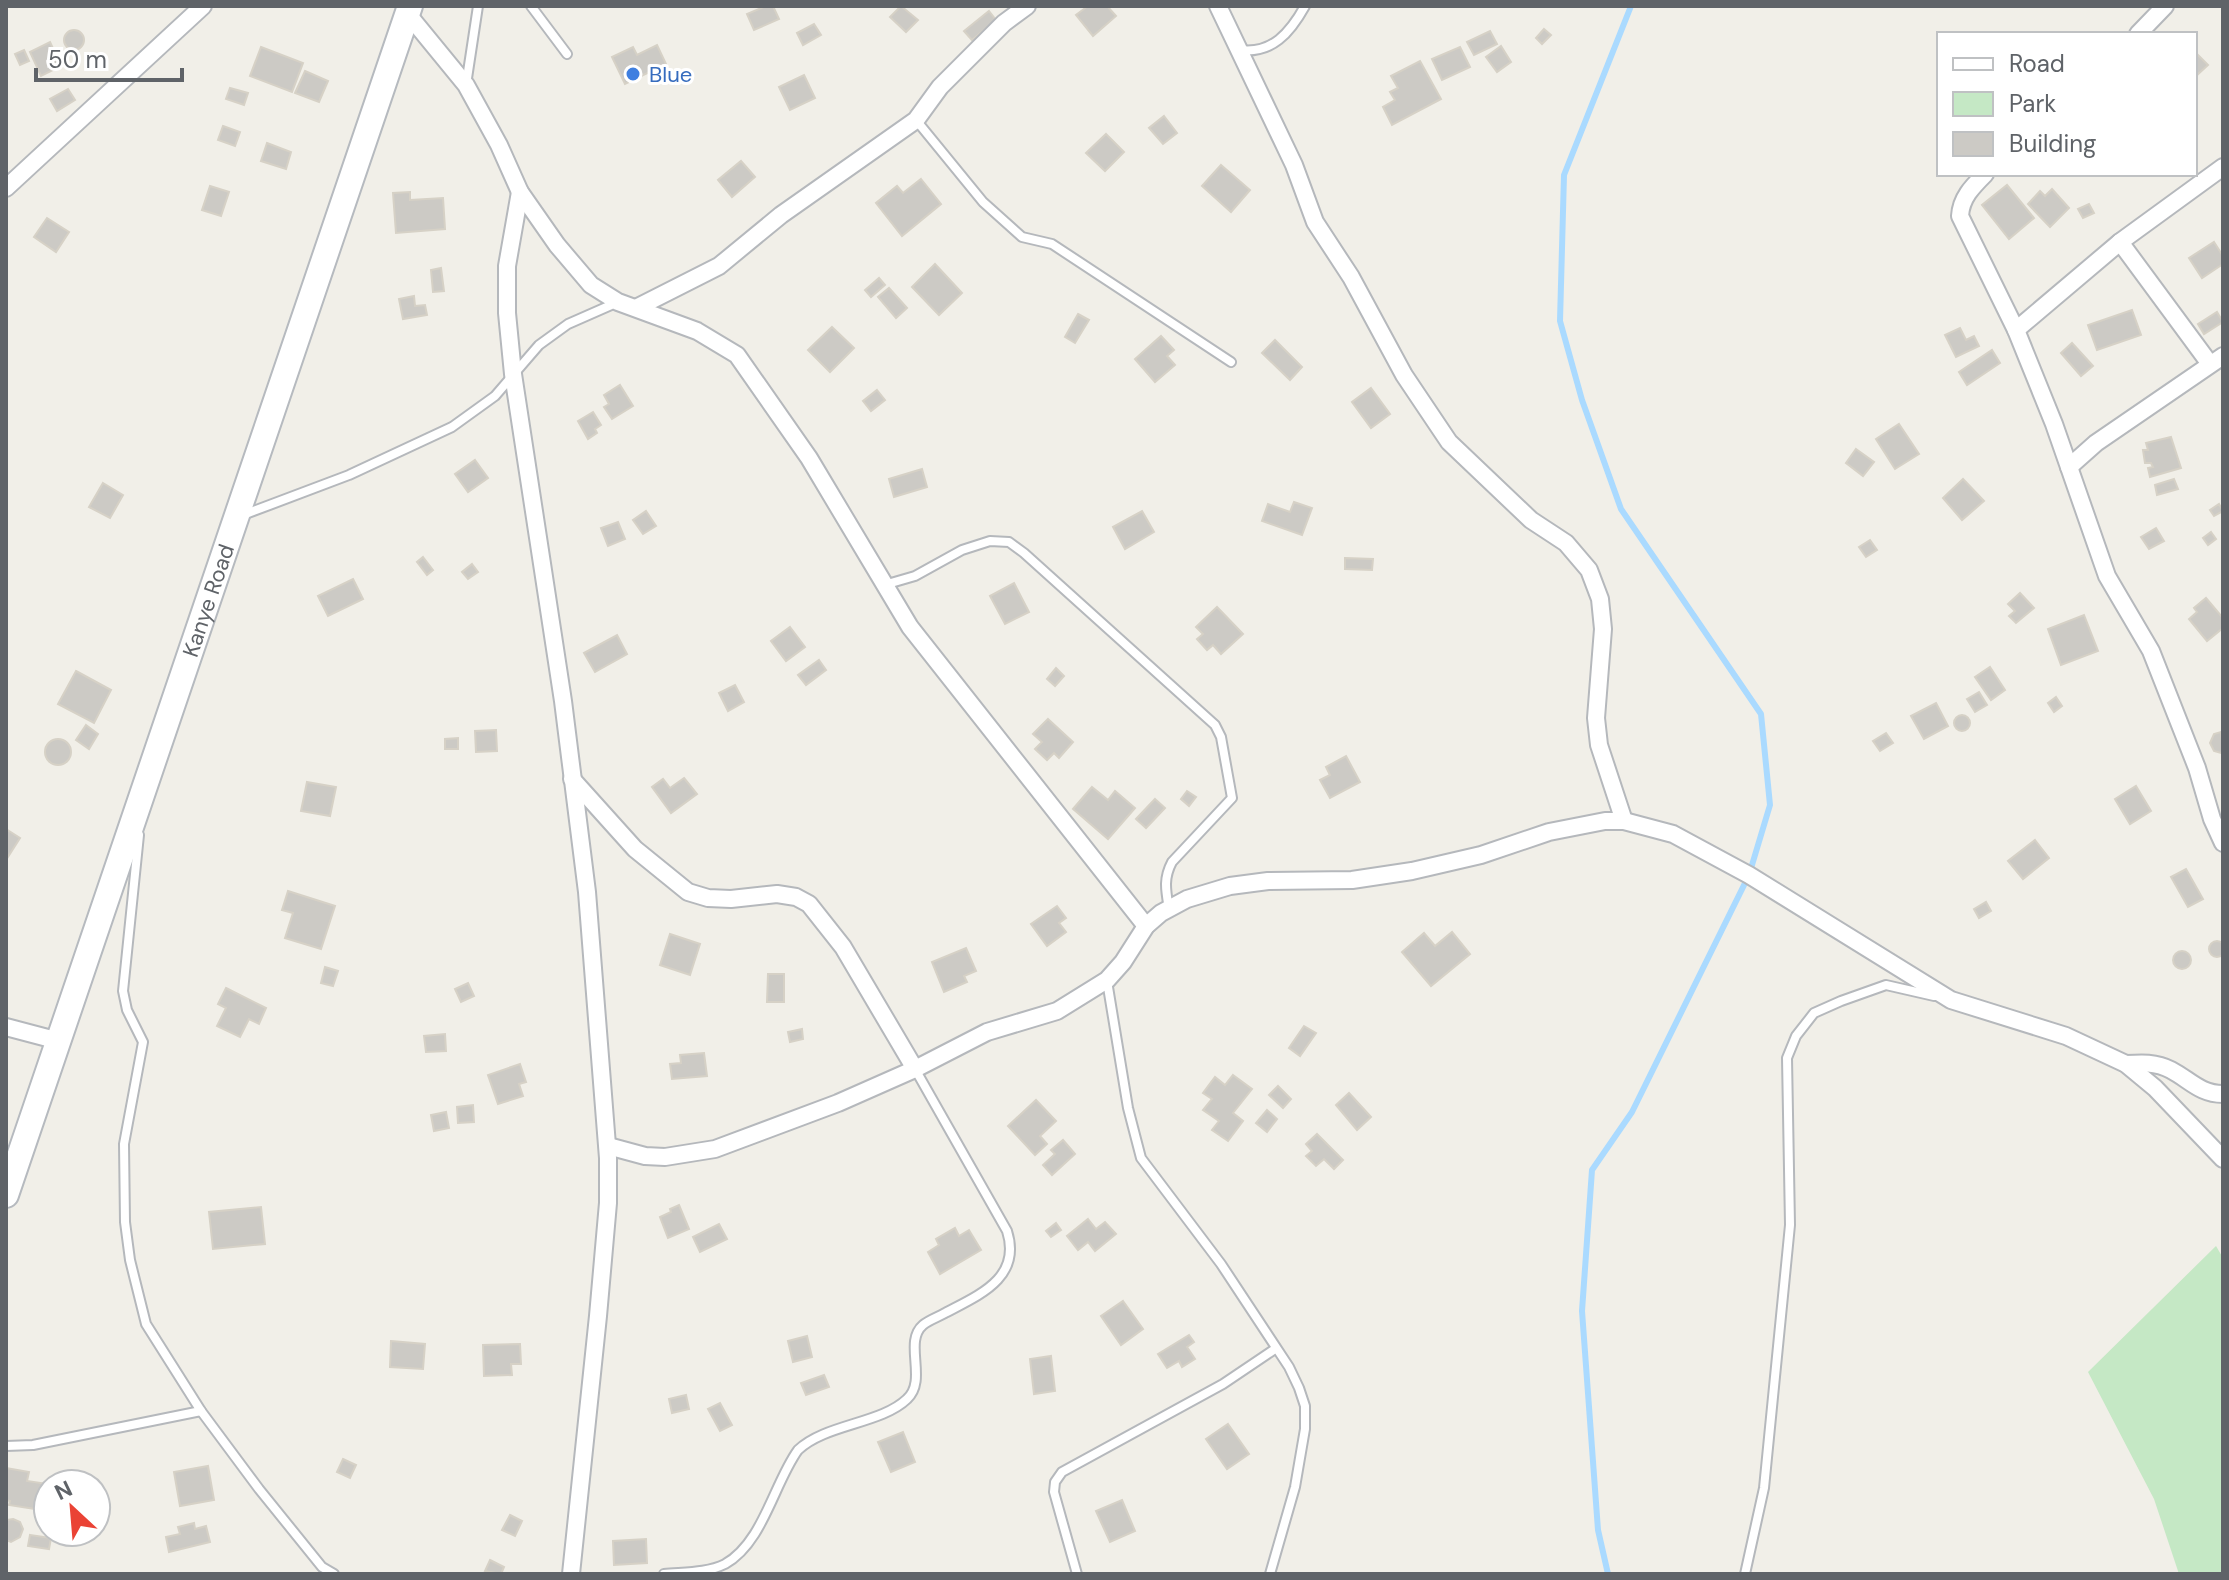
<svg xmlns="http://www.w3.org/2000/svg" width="2229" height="1580" font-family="'DM Sans',sans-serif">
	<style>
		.green { fill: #c5e8c5 }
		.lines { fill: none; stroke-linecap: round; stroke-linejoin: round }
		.stream { stroke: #aadaff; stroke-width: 6 }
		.building { fill: #cccac5; stroke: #d6d1c6; stroke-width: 2 }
		.service-casing { stroke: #b5b8bc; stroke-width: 12 }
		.minor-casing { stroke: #b5b8bc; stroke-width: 20 }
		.secondary-casing { stroke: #b6babf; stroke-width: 28 }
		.service { stroke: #fff; stroke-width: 8 }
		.minor { stroke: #fff; stroke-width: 16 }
		.secondary { stroke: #fff; stroke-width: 24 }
		.shop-dot { fill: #3f7fe0; stroke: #fff; stroke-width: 3 }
		.labels { text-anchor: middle; stroke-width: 6; stroke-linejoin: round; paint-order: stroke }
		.shop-label { font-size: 22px; fill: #366cbe; stroke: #fff; text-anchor: start }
		.street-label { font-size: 22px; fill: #5f6368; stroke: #fff }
	</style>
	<rect width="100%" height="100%" fill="#f1efe8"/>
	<path class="green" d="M2216,1246L2223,1258V1574H2179L2154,1499L2088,1372Z"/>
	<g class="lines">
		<path class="stream" d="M1608,1574L1598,1530L1582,1311L1592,1170L1632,1112L1749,875L1770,805L1761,714L1621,509L1582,400L1560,321L1564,175L1631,6"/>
	</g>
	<g class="building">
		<path d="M766,6H773L779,19L754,30L747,14Z"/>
		<path d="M901,6L918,20L906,32L890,17Z"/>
		<path d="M1088,6H1107L1116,16L1093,36L1076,15Z"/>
		<path d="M989,11L996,20L972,40L964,31Z"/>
		<path d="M814,24L821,35L803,45L797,33Z"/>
		<path d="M1544,29L1551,35L1542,44L1536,38Z"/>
		<circle cx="74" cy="40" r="10"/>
		<path d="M1490,31L1497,44L1474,55L1467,42Z"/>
		<path d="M50,42L61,66L41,76L30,52Z"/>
		<path d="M657,45L666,64L625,84L612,57L633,47L637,55Z"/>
		<path d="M1501,46L1511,62L1497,72L1486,57Z"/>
		<path d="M261,47L303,63L292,92L250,76Z"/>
		<path d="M1460,47L1470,67L1442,80L1432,59Z"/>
		<path d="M24,50L29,61L20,65L15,54Z"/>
		<path d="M2195,52L2208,65L2196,76L2195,75Z"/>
		<path d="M1420,61L1441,99L1392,125L1383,107L1395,100L1390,92L1398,88L1391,76Z"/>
		<path d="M305,71L328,81L319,102L295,93Z"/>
		<path d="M804,75L815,98L790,110L779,87Z"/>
		<path d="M230,88L248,93L244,105L226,99Z"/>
		<path d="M68,89L75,100L57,111L50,99Z"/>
		<path d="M1164,116L1177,133L1163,144L1149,128Z"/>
		<path d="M223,126L240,132L235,146L218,140Z"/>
		<path d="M1106,134L1124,152L1105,171L1086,153Z"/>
		<path d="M267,143L291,152L286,169L261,161Z"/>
		<path d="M741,161L755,177L732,197L718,180Z"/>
		<path d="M1221,165L1250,190L1231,212L1202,186Z"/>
		<path d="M921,179L941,204L902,236L876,203L897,186L903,193Z"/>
		<path d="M2007,185L2034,218L2009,239L1982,205Z"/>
		<path d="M210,186L229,192L221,216L202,210Z"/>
		<path d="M2052,189L2069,208L2050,227L2028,204L2040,191L2045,196Z"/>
		<path d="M410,192V200L443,198L445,229L396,233L393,193Z"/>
		<path d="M2089,204L2094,213L2083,218L2078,209Z"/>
		<path d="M47,218L69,232L56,252L34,237Z"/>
		<path d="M2214,242L2223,256V264L2202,278L2189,258Z"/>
		<path d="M935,264L962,293L939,315L912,287Z"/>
		<path d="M441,268L444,291L433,292L431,270Z"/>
		<path d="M879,278L885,285L871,297L865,290Z"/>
		<path d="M889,288L907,308L896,318L878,297Z"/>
		<path d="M414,296L415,306L425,305L427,315L403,319L399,299Z"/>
		<path d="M2132,310L2141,335L2097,350L2088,325Z"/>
		<path d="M2217,312L2223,322L2204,334L2198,324Z"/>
		<path d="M1078,314L1089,320L1075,343L1065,337Z"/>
		<path d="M832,327L854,348L830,372L808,350Z"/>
		<path d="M1960,328L1966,340L1974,336L1979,346L1956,357L1945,335Z"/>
		<path d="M1161,336L1174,350L1167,356L1175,365L1155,382L1135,359Z"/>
		<path d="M1275,340L1302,367L1290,380L1262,353Z"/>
		<path d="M2072,343L2093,366L2081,376L2061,353Z"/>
		<path d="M1992,350L2000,363L1967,385L1959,372Z"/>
		<path d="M620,385L633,406L612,419L604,407L609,404L604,395Z"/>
		<path d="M1371,388L1390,414L1371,428L1352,402Z"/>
		<path d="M877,390L885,400L871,411L863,401Z"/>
		<path d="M593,412L601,425L595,429L597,433L588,439L578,421Z"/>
		<path d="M1899,424L1919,454L1895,469L1876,439Z"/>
		<path d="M2171,437L2181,468L2150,477L2148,468L2153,467L2151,463H2145L2143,450H2148L2146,443Z"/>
		<path d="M1856,449L1874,462L1863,476L1846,463Z"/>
		<path d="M475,460L488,478L468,492L455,474Z"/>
		<path d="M922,469L927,487L894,497L889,479Z"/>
		<path d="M1963,479L1984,501L1962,520L1943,498Z"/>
		<path d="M2174,479L2178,489L2157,495L2155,485Z"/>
		<path d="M103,483L123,495L110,518L89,507Z"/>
		<path d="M1294,502L1312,508L1302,535L1262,521L1268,504L1290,512Z"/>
		<path d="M2219,504L2223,511L2214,516L2210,510Z"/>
		<path d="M646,511L656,526L643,534L633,520Z"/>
		<path d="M1142,511L1154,532L1125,549L1113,527Z"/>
		<path d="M618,522L625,539L608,546L601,528Z"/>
		<path d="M2156,528L2164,541L2149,549L2141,537Z"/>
		<path d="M2211,532L2216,539L2208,545L2203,538Z"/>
		<path d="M1870,540L1877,550L1866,557L1859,547Z"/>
		<path d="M423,557L433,570L427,575L417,562Z"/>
		<path d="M1345,558L1373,559L1372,570L1345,569Z"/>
		<path d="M472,564L478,572L468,579L462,572Z"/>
		<path d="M353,579L363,599L328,616L318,596Z"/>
		<path d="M1014,583L1029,612L1005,624L990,596Z"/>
		<path d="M2020,593L2034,608L2016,623L2009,616L2015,611L2008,604Z"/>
		<path d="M2206,598L2223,618V628L2207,641L2189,619L2197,612L2194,608Z"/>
		<path d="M1217,607L1243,634L1221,654L1213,645L1207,650L1197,639L1203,634L1196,627Z"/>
		<path d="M2084,615L2098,651L2061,665L2048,629Z"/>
		<path d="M790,627L805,647L786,661L771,641Z"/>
		<path d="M617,635L627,654L595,672L584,653Z"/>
		<path d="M819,660L826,670L806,685L798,675Z"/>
		<path d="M1990,667L2005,690L1991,700L1975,677Z"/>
		<path d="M1056,668L1064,676L1055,686L1047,679Z"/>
		<path d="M76,671L111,690L94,723L58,704Z"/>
		<path d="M735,685L744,702L728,711L719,693Z"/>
		<path d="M1979,692L1987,705L1975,712L1967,699Z"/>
		<path d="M2056,697L2062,706L2054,712L2048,703Z"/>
		<path d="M1936,703L1948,726L1924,739L1911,716Z"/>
		<circle cx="1962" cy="723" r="8"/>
		<path d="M1048,719L1073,742L1059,758L1054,753L1047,760L1035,749L1042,742L1033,734Z"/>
		<path d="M86,725L98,734L89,749L76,740Z"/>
		<path d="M496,730L497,751L476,752L475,731Z"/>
		<path d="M2221,732L2223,752L2221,753L2214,751L2210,743L2214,734Z"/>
		<path d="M1886,733L1893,743L1880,751L1873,741Z"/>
		<path d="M458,738V749H445V739Z"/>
		<circle cx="58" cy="752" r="13"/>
		<path d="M1346,756L1360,782L1330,798L1320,780L1330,775L1326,767Z"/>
		<path d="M684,778L697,794L671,813L652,787L663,779L670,788Z"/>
		<path d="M307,782L336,787L330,816L301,811Z"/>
		<path d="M2136,786L2151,811L2130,824L2115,799Z"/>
		<path d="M1092,787L1108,800L1115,791L1135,808L1108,839L1073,809Z"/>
		<path d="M1187,791L1196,797L1189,806L1181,799Z"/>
		<path d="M1155,799L1165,808L1146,828L1136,819Z"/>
		<path d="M6,829L20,838L6,860Z"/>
		<path d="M2035,840L2049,858L2023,879L2008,861Z"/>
		<path d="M2186,869L2203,899L2188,907L2171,877Z"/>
		<path d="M288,891L335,906L321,949L285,938L293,913L282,910Z"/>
		<path d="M1986,902L1991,911L1979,918L1974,909Z"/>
		<path d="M1057,906L1066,918L1059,923L1066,932L1047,946L1031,924Z"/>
		<path d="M1452,932L1470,954L1431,986L1402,952L1424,933L1435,946Z"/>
		<path d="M670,934L700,944L690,975L660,965Z"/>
		<circle cx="2217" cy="949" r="8"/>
		<path d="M966,948L976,971L964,976L967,982L944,992L932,962Z"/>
		<circle cx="2182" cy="960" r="9"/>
		<path d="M325,967L338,971L333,986L321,983Z"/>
		<path d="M768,974H784V1002H767Z"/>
		<path d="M468,983L474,996L461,1002L455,989Z"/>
		<path d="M226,988L266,1008L259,1024L249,1019L240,1037L217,1026L226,1008L218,1004Z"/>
		<path d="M1304,1026L1316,1033L1300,1056L1289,1048Z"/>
		<path d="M802,1029L803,1039L790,1042L788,1032Z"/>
		<path d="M445,1034L446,1051L426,1052L424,1036Z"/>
		<path d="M704,1053L707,1076L672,1079L670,1064L681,1063L680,1055Z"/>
		<path d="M520,1064L526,1082L519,1084L523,1096L498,1104L488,1075Z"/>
		<path d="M1233,1075L1252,1089L1233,1113L1243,1121L1228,1141L1212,1130L1219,1121L1203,1110L1212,1099L1203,1093L1215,1077L1225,1085Z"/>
		<path d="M1278,1086L1291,1099L1283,1108L1269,1095Z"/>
		<path d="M1349,1093L1371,1117L1357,1130L1336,1105Z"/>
		<path d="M1036,1100L1056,1121L1040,1136L1047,1144L1035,1155L1008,1126Z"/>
		<path d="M473,1105L474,1122L458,1123L457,1107Z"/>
		<path d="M1267,1110L1277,1119L1267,1132L1256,1123Z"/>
		<path d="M446,1112L449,1128L434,1131L431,1115Z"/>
		<path d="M1317,1134L1343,1160L1334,1169L1324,1159L1316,1166L1306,1156L1312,1151L1306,1144Z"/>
		<path d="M1063,1140L1075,1154L1052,1175L1043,1165L1055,1154L1051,1150Z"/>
		<path d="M679,1205L689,1229L668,1238L660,1217L671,1212L670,1209Z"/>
		<path d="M261,1207L265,1244L213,1249L209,1212Z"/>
		<path d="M1088,1219L1096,1229L1105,1222L1116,1234L1095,1251L1088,1242L1078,1250L1067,1236Z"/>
		<path d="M1056,1223L1061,1230L1051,1237L1046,1231Z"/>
		<path d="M719,1224L727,1239L700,1252L693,1237Z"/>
		<path d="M955,1228L959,1236L969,1230L981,1250L940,1274L928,1252L939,1245L936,1239Z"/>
		<path d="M1123,1301L1143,1329L1121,1345L1101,1316Z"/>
		<path d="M1189,1335L1194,1342L1187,1347L1195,1359L1182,1367L1179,1361L1167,1368L1158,1354Z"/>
		<path d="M807,1336L812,1357L793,1362L788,1341Z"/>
		<path d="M391,1341L425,1344L423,1369L390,1367Z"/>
		<path d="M520,1344L521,1364H511L512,1375L484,1376L483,1345Z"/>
		<path d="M1051,1356L1055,1391L1034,1394L1030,1359Z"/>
		<path d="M824,1375L829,1387L806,1395L801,1383Z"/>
		<path d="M686,1395L689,1409L672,1413L669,1399Z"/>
		<path d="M720,1403L732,1425L720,1431L708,1409Z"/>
		<path d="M1228,1424L1249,1454L1227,1469L1206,1439Z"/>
		<path d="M903,1432L915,1462L891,1472L878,1442Z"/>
		<path d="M343,1459L356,1465L350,1478L337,1472Z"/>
		<path d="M208,1466L214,1500L180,1506L174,1472Z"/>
		<path d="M6,1468L29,1472L27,1481L48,1484V1511L9,1505L10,1501L6,1500Z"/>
		<path d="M1122,1500L1135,1531L1110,1542L1096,1511Z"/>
		<path d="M510,1515L522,1521L515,1536L502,1530Z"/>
		<path d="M13,1519L20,1522L23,1529L20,1537L11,1542L6,1540V1520Z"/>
		<path d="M194,1523L195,1529L206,1526L210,1542L169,1552L166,1537L180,1534L178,1527Z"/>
		<path d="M30,1535L51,1538L49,1549L28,1546Z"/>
		<path d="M646,1539L647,1563L614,1565L613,1541Z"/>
		<path d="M490,1560L504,1567L501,1574L485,1571Z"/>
	</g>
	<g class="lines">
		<g class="service-casing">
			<g id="service">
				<path d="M531,6L567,54"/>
				<path d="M1240,50C1272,54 1290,33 1305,6"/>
				<path d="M466,85L478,6"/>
				<path d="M916,120L983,202L1022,237L1052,244L1231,362"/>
				<path d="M243,515L349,475L452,427L495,396L539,345L568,324L618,302"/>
				<path d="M884,585L915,576L962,550L990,541L1009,542L1024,553L1215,725L1221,737L1232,798L1172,862C1163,879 1166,891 1169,909"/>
				<path d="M139,835L123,991L127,1010L143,1042L124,1144L125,1222L130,1260L146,1324L201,1411L259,1489L322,1567L334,1574"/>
				<path d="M1107,981L1128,1108L1141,1158L1221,1264L1289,1367L1299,1388L1305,1406V1429L1295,1487L1270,1574"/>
				<path d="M6,1446L33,1445L201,1411"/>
				<path d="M664,1574C683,1572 707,1573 725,1564C763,1543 774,1483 798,1450C825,1424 881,1424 907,1399C928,1380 903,1342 923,1325C929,1320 938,1317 945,1313C979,1295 1022,1278 1007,1231L915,1069"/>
				<path d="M1077,1574L1054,1492L1055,1482L1062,1472L1223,1384L1275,1349"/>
				<path d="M1745,1574L1764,1488L1790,1225L1787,1058L1796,1036L1814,1013L1841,1001L1886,985L1934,996"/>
			</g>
		</g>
		<g class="minor-casing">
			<g id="minor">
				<path d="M1218,6L1294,165L1315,222L1351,277L1404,375L1449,442L1531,520L1566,543L1589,570L1600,599L1603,629L1596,718L1599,745L1624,821"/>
				<path d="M407,13L466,85L499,145L520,192L557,245L591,285L618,302L697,331L737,355L809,458L910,627L1146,926"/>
				<path d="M2138,34L2165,6"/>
				<path d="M1985,174C1972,187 1961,198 1960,216L2016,330L2054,424L2107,576L2151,651L2197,768L2212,819L2223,843"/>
				<path d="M6,188L203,6"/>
				<path d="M520,192L507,266V313L513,374L563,701L587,892L608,1158V1203L598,1316L571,1574"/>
				<path d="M2120,242L2210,364"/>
				<path d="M638,307L719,266L781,215L916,120L940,87L1004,23L1027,6"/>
				<path d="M2016,330L2120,242L2223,167"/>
				<path d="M2069,467L2096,443L2223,356"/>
				<path d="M572,779L635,849L688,892L708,898L731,899L777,894L796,897L809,904L843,947L915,1069"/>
				<path d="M6,1027L59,1041"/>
				<path d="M2126,1064C2141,1063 2156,1062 2171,1070C2190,1080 2200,1094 2223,1094"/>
				<path d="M608,1146L645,1156L665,1157L715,1149L838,1103L915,1069L987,1032L1057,1011L1107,980L1123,962L1146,926L1161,913L1187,899L1230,886L1268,881L1352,880L1412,871L1481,855L1549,832L1605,821H1624L1673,834L1749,875L1951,1000L2066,1036L2126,1064L2155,1088L2223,1159"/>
			</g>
		</g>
		<g class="secondary-casing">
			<g id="secondary">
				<path id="s1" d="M6,1195L410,6"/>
			</g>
		</g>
		<use href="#service" class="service"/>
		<use href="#minor" class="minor"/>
		<use href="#secondary" class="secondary"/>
	</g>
	<circle class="shop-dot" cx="633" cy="74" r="8"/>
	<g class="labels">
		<g class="shop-label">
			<text x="649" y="82">Blue</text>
		</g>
		<g class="street-label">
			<text dy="8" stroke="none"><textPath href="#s1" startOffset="628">Kanye Road</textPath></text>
		</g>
	</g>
	<rect width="2229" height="1580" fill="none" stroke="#5f6368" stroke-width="16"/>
	<rect x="1937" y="32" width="260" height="144" fill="#ffffff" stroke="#bfc1c3" stroke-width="2"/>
	<rect x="1953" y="58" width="40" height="12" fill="#ffffff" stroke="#bfc1c3" stroke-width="2"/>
	<text x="2009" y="72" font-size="24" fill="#5f6368">Road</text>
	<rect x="1953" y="92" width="40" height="24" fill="#c5e8c5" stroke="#bfc1c3" stroke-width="2"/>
	<text x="2009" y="112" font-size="24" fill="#5f6368">Park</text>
	<rect x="1953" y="132" width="40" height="24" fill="#cccac5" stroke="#bfc1c3" stroke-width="2"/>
	<text x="2009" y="152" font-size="24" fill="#5f6368">Building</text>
	<g transform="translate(72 1508) rotate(334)"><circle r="38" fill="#ffffff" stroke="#bfc1c3" stroke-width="2"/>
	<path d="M0-6L14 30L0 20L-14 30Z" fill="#ea4335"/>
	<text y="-12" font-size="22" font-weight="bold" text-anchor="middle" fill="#5f6368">N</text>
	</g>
	<path d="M36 68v12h146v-12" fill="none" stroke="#5f6368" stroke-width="4"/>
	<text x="48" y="68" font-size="24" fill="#5f6368" stroke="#ffffff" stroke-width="6" paint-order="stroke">50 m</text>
</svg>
